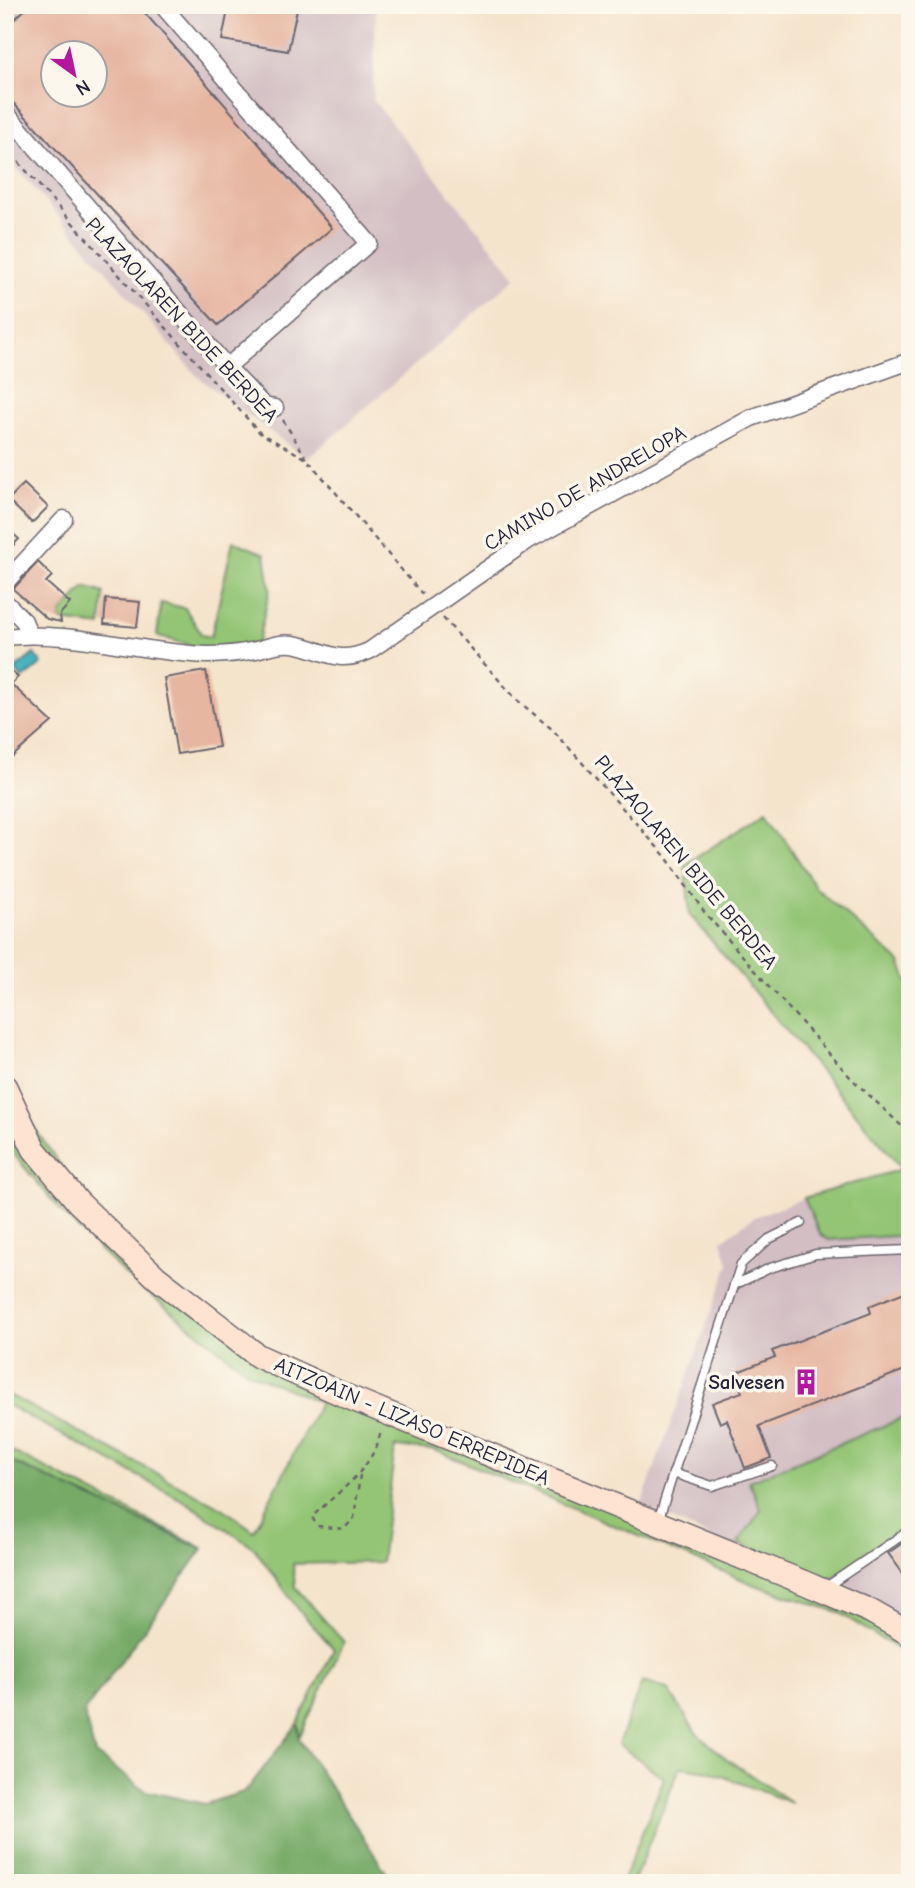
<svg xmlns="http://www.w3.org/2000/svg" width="915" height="1888" font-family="'Comic Neue',sans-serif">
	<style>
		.industrial { fill: #d2bec3; fill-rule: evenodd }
		.green { fill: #93c575; stroke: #5a7458; stroke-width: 2 }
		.forest { fill: #76aa66; stroke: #4c6650; stroke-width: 2 }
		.water { fill: #45b5bd; stroke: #346c7c; stroke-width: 2 }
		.building { fill: #e6b6a0; fill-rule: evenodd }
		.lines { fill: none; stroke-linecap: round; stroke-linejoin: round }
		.lane-casing { stroke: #6c666e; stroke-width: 11 }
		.street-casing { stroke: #6c666e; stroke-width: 19 }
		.secondary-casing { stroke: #6c666e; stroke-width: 26 }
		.path { stroke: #6c666e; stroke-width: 2.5; stroke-dasharray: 5 5; stroke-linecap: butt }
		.lane { stroke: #fff; stroke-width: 8 }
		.street { stroke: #fff; stroke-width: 16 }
		.secondary { stroke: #fee3d1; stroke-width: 23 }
		.labels { text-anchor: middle; stroke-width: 7; stroke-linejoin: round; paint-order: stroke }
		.street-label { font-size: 21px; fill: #22223b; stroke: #fbf7ec }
		.poi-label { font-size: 21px; font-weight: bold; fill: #22223b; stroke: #fbf7ec; text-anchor: end }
	</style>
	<rect width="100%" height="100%" fill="#fbf7ec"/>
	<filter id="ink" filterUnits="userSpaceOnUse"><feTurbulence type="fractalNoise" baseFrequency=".0143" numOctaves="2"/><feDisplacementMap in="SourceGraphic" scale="14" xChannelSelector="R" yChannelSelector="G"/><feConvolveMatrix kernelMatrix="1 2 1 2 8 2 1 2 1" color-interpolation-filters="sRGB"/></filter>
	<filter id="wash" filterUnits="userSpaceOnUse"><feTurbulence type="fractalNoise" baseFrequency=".00686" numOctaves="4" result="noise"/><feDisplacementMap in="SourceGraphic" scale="28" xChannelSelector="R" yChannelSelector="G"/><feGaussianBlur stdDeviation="1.57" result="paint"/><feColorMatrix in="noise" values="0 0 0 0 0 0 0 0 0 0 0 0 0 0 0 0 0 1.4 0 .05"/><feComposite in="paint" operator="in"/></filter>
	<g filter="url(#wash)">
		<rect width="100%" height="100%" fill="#f5e4cc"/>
		<g class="industrial">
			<path d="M5,5H376L373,100L516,277L307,459L198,377L5,154ZM52,52H94V94H52Z"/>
			<path d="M902,1170L910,1174V1630L641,1505L729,1263L722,1240L754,1217L804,1198Z"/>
		</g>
		<g class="green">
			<path d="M233,541L265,554L270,589L256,650L221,654L157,636L161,603L185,608L202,635L211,637Z"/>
			<path d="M85,587L104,593L101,626L61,621L60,614Z"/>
			<path d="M767,811L816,888L900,962L910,988V1235L829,1240L820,1234L804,1198L902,1169L690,915L685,865Z"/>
			<path d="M5,1076L37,1132L111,1236L156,1277L329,1389L819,1589L910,1648V1657L838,1612L755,1585L435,1450L395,1447L381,1562L293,1564L295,1587L344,1642L299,1738L298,1723L334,1649L299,1610L254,1548L186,1502L5,1404V1393L224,1509L254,1531L320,1402L249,1373L129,1278L66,1217L16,1157L5,1128Z"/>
			<path d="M910,1415V1522L833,1578L820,1580L738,1543L761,1510L749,1481Z"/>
			<path d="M5,1448L203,1548L5,1459Z"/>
			<path d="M642,1682L668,1689L697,1734L727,1759L792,1803L709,1771L680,1767L634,1880H623L664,1778L618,1744Z"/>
		</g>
		<path class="forest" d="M5,1459L203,1549L84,1712L95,1754L146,1791L205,1804L246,1791L298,1723L299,1739L393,1883H5Z"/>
		<path class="water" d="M34,654L42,664L23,679L15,669Z"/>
		<g id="blocks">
			<g class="building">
				<path d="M30,5H138L332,228L218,325L5,94V28ZM52,52H94V94H52Z"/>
				<path d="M229,5H298L288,51L222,40Z"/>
				<path d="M24,484L48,507L32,523L8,500Z"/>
				<path d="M5,527L19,539L5,554Z"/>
				<path d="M38,562L52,576L46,582L70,603L60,614L61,622L47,619L13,589Z"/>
				<path d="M106,599L140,602L137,627L104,624Z"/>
				<path d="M5,664L18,677L11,684L52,722L5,763Z"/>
				<path d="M206,671L219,747L177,754L164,678Z"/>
				<path d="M907,1291L910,1368L759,1426L771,1458L745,1468L727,1420L720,1423L712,1403L742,1392L735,1373L775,1357L772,1351L871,1313L869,1306Z"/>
				<path d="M910,1538V1583L888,1553Z"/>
			</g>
		</g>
	</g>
	<g filter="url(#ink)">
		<use href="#blocks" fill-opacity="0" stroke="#6c666e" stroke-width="2"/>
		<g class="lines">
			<g class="lane-casing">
				<g id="lane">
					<path d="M734,1285L770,1268L816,1254L910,1250"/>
					<path d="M673,1473L712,1486L772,1466"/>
					<path d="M658,1521L741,1264L769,1239L801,1223"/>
					<path d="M826,1587L910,1530"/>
				</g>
			</g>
			<g class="street-casing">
				<g id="street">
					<path d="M5,8L9,5"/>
					<path d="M5,112L227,367L369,243L162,5"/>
					<path d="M227,367L264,406L275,408"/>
					<path d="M5,583L64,519"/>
					<path d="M5,602L24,621L29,634"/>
					<path d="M5,637C66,629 143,653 208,655C223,655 241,653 256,650C269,647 279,642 293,644C325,649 335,666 369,651L529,540L751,418L910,361"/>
				</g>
			</g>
			<g class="secondary-casing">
				<path id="secondary" d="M5,1087L34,1149L78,1202L156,1277L258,1356L348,1397L805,1583L870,1611L910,1634"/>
			</g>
			<g class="path">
				<path d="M5,147L260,433L307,459L423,595"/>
				<path d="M283,420L307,459"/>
				<path d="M443,618L517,700L553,730L666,857L705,913L768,985L851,1078L910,1134"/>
				<path d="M360,1475L354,1518L344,1529L317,1526L312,1517C338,1491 375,1469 381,1429"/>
			</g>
			<use href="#lane" class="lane"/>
			<use href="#street" class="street"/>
			<use href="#secondary" class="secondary"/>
		</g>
	</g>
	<defs>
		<g id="building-bare" transform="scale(2.1)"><path d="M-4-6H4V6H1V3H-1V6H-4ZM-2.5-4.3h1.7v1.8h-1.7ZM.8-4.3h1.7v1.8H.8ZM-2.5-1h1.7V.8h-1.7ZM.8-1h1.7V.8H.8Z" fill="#b5179e" stroke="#fbf7ec" stroke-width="2.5" paint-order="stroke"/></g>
	</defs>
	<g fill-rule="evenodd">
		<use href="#building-bare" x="806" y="1382"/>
	</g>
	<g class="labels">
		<g class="street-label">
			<text transform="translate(182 320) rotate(47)" y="7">PLAZAOLAREN BIDE BERDEA</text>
			<text transform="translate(585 488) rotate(-30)" y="7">CAMINO DE ANDRELOPA</text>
			<text transform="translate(686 862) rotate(50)" y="7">PLAZAOLAREN BIDE BERDEA</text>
			<text transform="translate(412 1421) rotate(23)" y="7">AITZOAIN - LIZASO ERREPIDEA</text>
		</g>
		<g class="poi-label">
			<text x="785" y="1389">Salvesen</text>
		</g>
	</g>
	<rect width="915" height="1888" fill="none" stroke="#fbf7ec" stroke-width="28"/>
	<g transform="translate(74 74) rotate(147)"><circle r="33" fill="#fbf7ec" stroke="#a4a2a5" stroke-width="2"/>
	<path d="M0-5L12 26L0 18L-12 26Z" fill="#b5179e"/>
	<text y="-10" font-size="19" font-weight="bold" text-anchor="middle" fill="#22223b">N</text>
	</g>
</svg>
